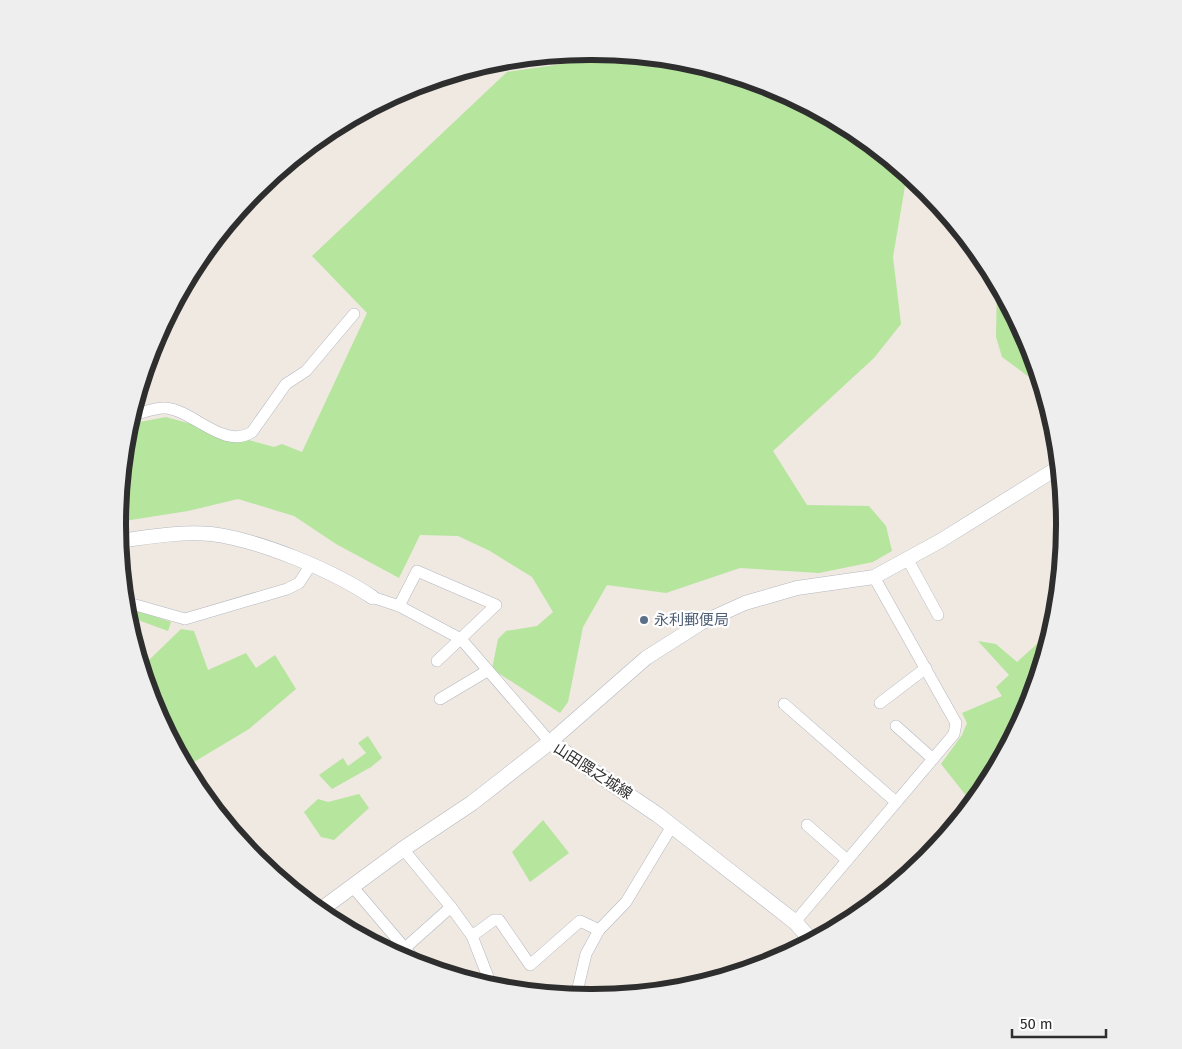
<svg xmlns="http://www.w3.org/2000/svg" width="1182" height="1049" font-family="'Fira Sans','Noto Sans JP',sans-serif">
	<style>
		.green { fill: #b6e59e }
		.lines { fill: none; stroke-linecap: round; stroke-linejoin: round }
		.minor-casing { stroke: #b4b7c1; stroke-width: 12 }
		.tertiary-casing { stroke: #b4b7c1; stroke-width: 15 }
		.secondary-casing { stroke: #b4b7c1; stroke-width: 16 }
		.minor { stroke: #fff; stroke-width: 11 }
		.tertiary { stroke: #fff; stroke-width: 14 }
		.secondary { stroke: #fff; stroke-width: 15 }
		.service-dot { fill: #5c6f8a; stroke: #fff; stroke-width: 2 }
		.labels { text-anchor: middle; stroke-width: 4.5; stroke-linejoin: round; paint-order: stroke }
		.service-label { font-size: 15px; fill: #4e5e75; stroke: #fff; text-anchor: start }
		.street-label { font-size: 15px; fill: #2e2e2e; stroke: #fff }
		.rim { fill: none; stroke: #2e2e2e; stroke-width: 6 }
	</style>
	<rect width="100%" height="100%" fill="#efe9e1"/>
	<g class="green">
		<path d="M625,55L684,60L772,87L854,131L918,184L905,186L893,257L901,324L874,358L773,451L807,505L869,506L886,526L892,551L873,562L819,573L740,568L666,593L607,585L583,627L568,702L560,713L492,669L498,639L506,631L537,626L553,612L532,577L490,551L458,536L420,535L399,578L336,544L294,516L238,499L188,511L118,522L129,424L166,417L274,447L282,444L302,452L367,313L312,256L507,72Z"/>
		<path d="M997,285L1028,344L1038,374L1029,377L1002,357L996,337Z"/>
		<path d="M126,607L171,622L168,631L127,616Z"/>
		<path d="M181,629L194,631L208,670L246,653L256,668L275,655L296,689L249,729L189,765L185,764L154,705L140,660L147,662Z"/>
		<path d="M1050,632L1028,706L984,788L972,803L941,764L962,735L967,723L962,713L1002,696L996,687L1009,675L978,641L996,644L1017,662Z"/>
		<path d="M368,736L382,758L371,767L332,789L319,775L343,758L348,766L366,753L358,743Z"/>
		<path d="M359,794L369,808L334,840L321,837L304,812L318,799L328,802Z"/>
		<path d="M543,820L569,853L530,882L512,852Z"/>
	</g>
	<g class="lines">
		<g class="minor-casing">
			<g id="minor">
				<path d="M132,415C142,413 156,407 166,408C194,411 224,450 252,432L286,384L306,371L354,314"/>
				<path d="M1052,471L1060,482"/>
				<path d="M908,560L938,615"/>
				<path d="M372,597L399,606L461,639L550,742"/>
				<path d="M125,602L185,619L287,589L299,583L310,566"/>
				<path d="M399,606L417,571L496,605L437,661"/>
				<path d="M440,699L487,671"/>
				<path d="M880,703L926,668"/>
				<path d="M784,704L896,802"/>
				<path d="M896,726L933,759"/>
				<path d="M807,825L847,860"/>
				<path d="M403,849L451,907L472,936"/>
				<path d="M352,886L419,965"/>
				<path d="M795,922L954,734L956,723L874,577"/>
				<path d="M405,948L451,907"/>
				<path d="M492,987L472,936L494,920H499L530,965L580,921L599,930L626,902L672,826"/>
				<path d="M576,996L586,954L599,930"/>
			</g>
		</g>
		<g class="tertiary-casing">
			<g id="tertiary">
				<path d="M119,541C149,537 181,531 211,534C259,540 332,570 372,597"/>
				<path d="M550,742L646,658L701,623L745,603L797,588L874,577L940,541L1059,467"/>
			</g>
		</g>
		<g class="secondary-casing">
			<path id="secondary" d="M319,911L403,849L472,803L550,742L658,815L795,922L812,941"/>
		</g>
		<use href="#minor" class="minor"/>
		<use href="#tertiary" class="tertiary"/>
		<use href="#secondary" class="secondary"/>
	</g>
	<circle class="service-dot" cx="644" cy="620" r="5"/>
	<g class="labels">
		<g class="service-label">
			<text x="654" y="625">永利郵便局</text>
		</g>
		<g class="street-label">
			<text transform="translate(593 771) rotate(33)" y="5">山田隈之城線</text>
		</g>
	</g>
	<path d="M0 0H1182V1049H0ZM590 60H592A464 464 0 0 1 1056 524V525A464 464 0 0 1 592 989H590A464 464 0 0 1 126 525V524A464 464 0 0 1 590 60Z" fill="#eee" fill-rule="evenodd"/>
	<path class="rim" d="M590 60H592A464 464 0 0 1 1056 524V525A464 464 0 0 1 592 989H590A464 464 0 0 1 126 525V524A464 464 0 0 1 590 60Z"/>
	<path d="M1012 1029v8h94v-8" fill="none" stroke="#2e2e2e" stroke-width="2.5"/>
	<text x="1020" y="1029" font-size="15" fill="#2e2e2e" stroke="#ffffff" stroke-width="4" paint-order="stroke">50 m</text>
</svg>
